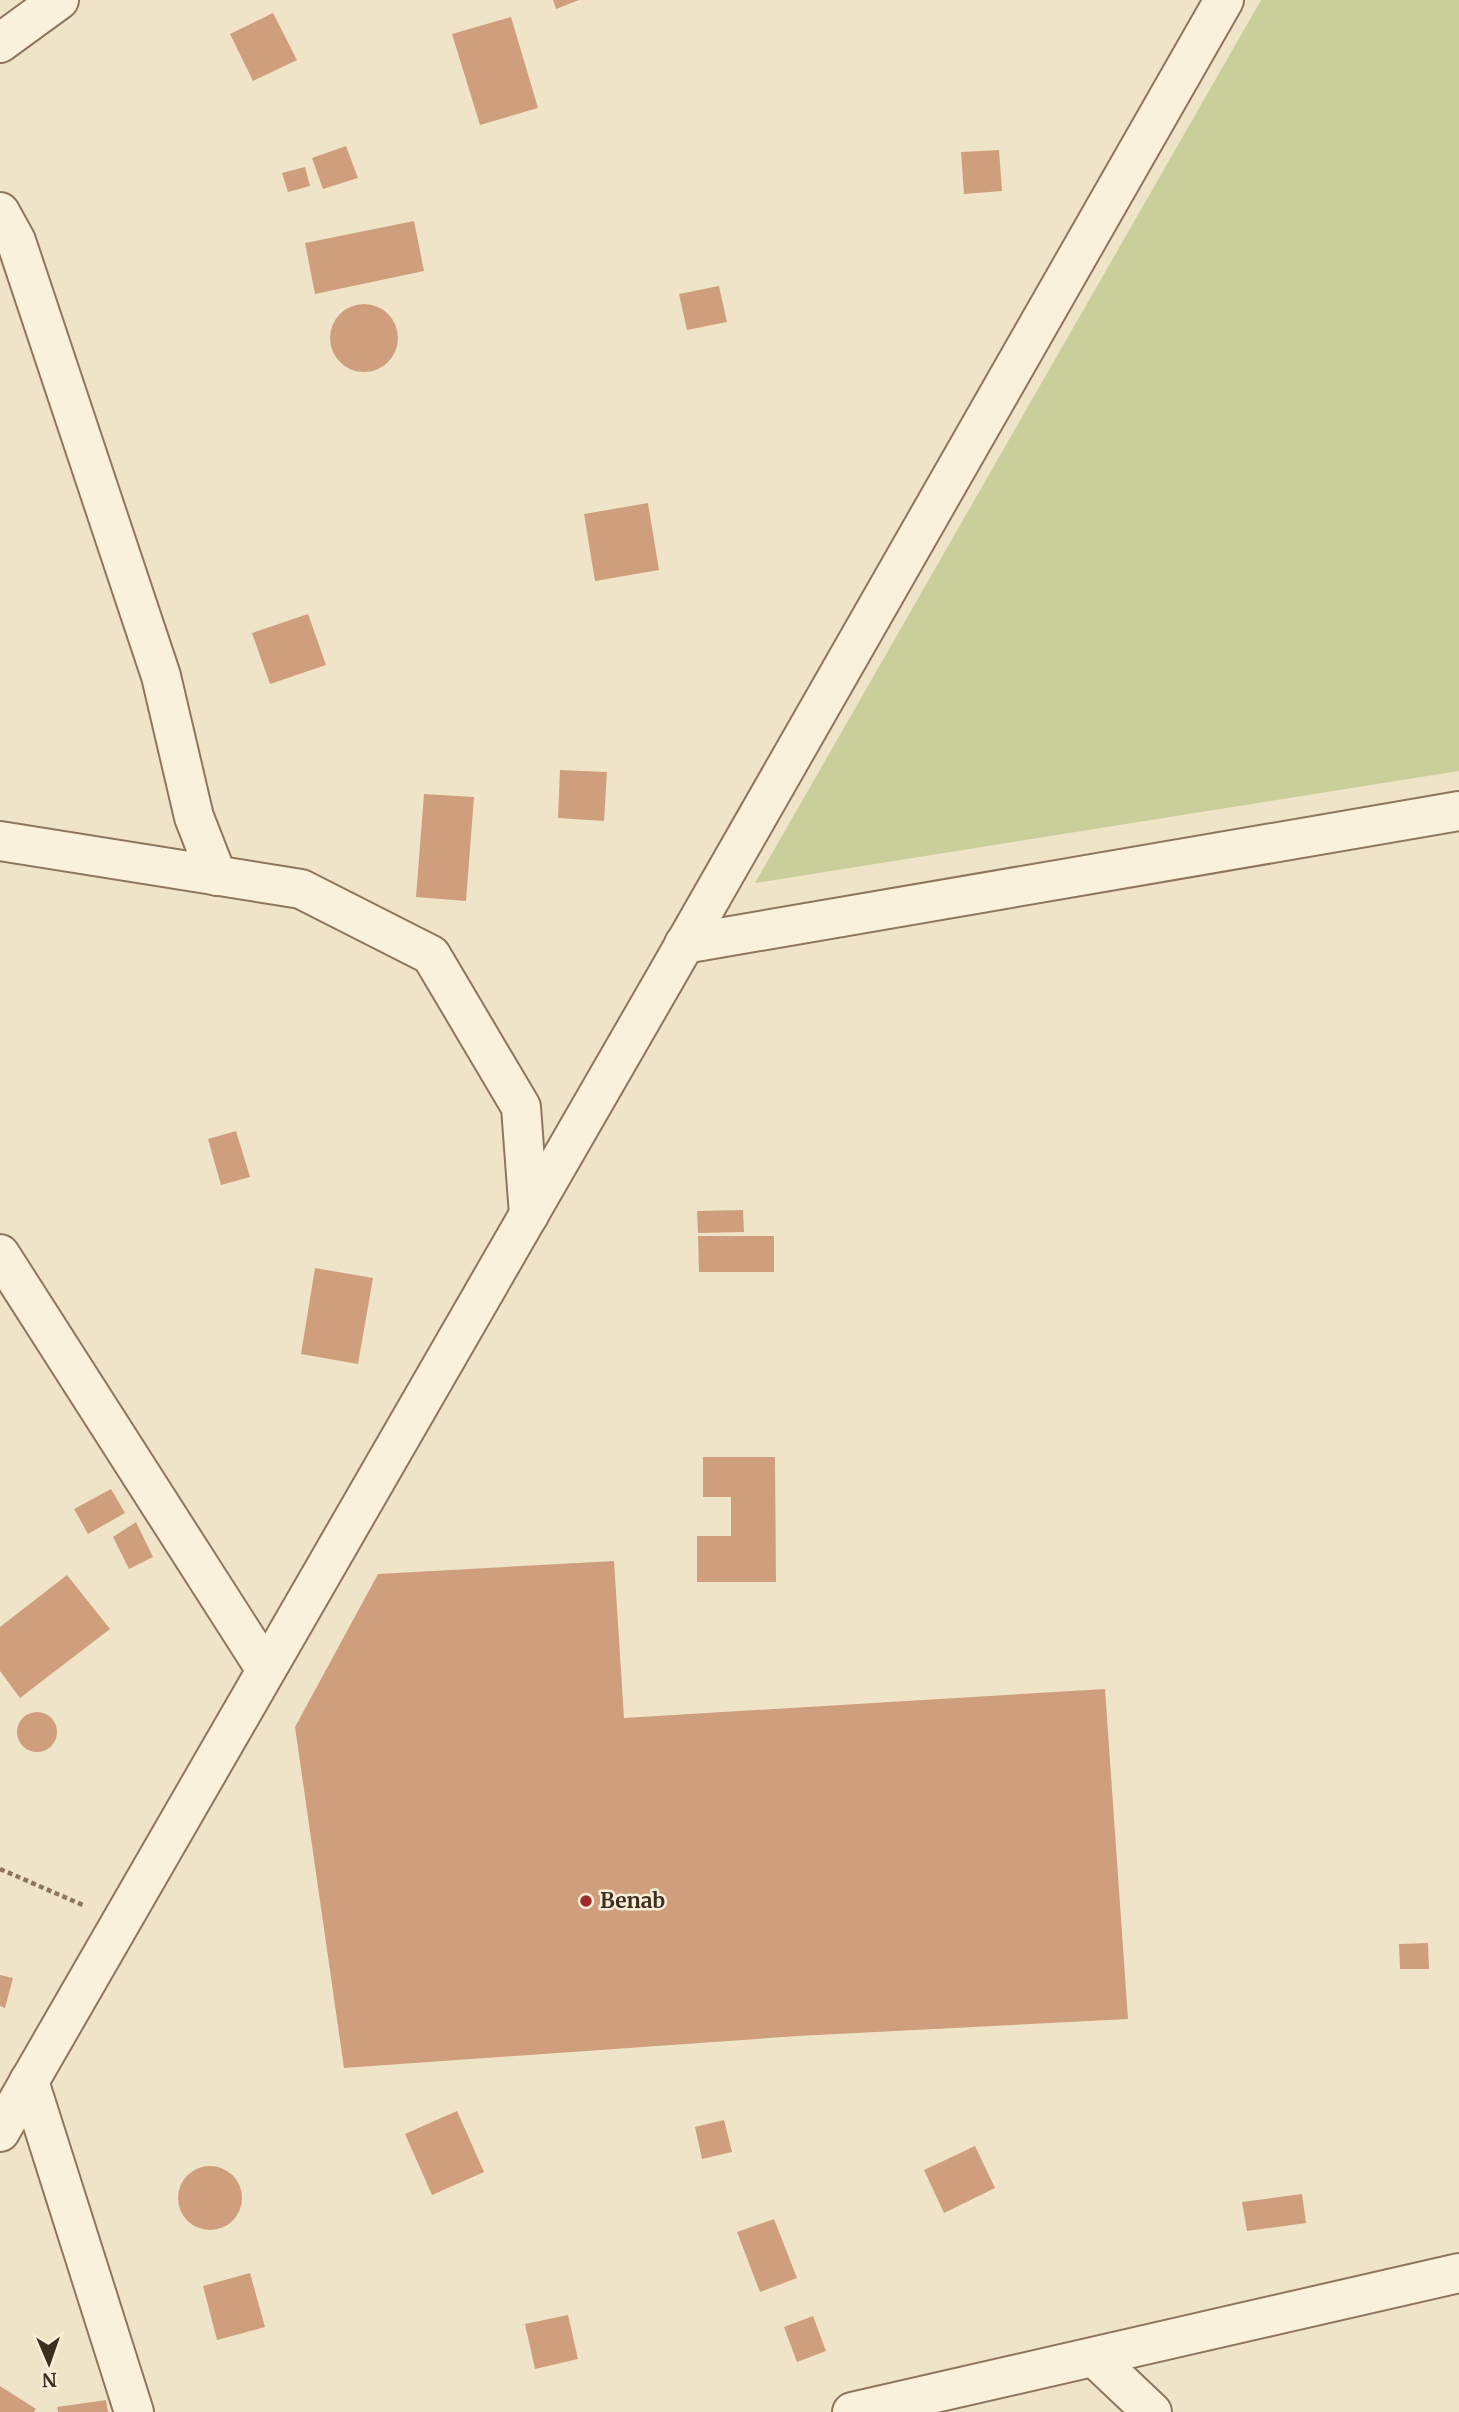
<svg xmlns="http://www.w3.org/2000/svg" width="1459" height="2412" font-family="Merriweather,serif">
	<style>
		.green { fill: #c9cf9b }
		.building { fill: #cf9f7d }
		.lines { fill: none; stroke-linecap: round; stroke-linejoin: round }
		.minor-casing { stroke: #8d765c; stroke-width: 42 }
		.path { stroke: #8d765c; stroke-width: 4.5; stroke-dasharray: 5 3.5; stroke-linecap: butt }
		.minor { stroke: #faf1dc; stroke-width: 38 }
		.poi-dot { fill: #9e2a2b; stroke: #f7eed8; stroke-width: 2.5 }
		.labels { text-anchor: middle; stroke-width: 5; stroke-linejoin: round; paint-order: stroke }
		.poi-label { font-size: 21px; font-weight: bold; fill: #3d2e20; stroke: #f7eed8; text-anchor: start }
	</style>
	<rect width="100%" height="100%" fill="#f0e4c8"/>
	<path class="green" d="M1261,0H1459V771L755,883Z"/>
	<g class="building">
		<path d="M553,0H579L556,9Z"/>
		<path d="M273,13L297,60L253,81L230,34Z"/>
		<path d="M511,17L538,108L480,125L452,34Z"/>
		<path d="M346,146L358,178L323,189L312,158Z"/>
		<path d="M999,150L1002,191L964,194L961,152Z"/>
		<path d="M305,167L310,186L288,192L282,173Z"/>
		<path d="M414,221L424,271L315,294L305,243Z"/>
		<path d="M719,286L727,322L687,330L679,294Z"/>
		<circle cx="364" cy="338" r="34"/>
		<path d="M648,503L659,570L595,581L584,514Z"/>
		<path d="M308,614L326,665L270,684L252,633Z"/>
		<path d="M560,770L607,772L604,821L558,818Z"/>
		<path d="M424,794L474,797L466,901L416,897Z"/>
		<path d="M236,1131L250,1177L221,1185L208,1139Z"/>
		<path d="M743,1210L744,1232L698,1233L697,1211Z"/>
		<path d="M698,1236H774V1272H699Z"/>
		<path d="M315,1268L373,1278L358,1364L301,1354Z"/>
		<path d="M703,1457H775L776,1582H697V1536H731V1497H703Z"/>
		<path d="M111,1489L125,1513L88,1534L74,1509Z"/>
		<path d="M136,1522L153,1557L129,1569L113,1537Z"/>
		<path d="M614,1561L624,1718L1105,1689L1128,2019L798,2036L344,2068L295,1727L378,1574Z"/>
		<path d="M67,1575L110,1629L20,1698L0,1671V1627Z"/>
		<circle cx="37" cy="1732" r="20"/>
		<path d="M1428,1943L1429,1969H1400L1399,1944Z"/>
		<path d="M0,1975L13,1978L5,2008L0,2006Z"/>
		<path d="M457,2111L484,2172L432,2195L405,2134Z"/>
		<path d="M724,2120L732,2152L702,2159L695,2127Z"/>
		<path d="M975,2146L995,2188L944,2213L924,2170Z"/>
		<circle cx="210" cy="2198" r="32"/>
		<path d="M1302,2194L1306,2223L1247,2231L1242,2202Z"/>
		<path d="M774,2219L797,2278L760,2292L737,2232Z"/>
		<path d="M250,2273L265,2327L217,2340L203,2286Z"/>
		<path d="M568,2315L578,2359L535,2369L525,2324Z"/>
		<path d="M813,2316L826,2351L797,2362L784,2327Z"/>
		<path d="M0,2386L36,2409L34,2412H0Z"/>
		<path d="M106,2400L108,2412H58L57,2407Z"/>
	</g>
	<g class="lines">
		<g class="minor-casing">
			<g id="minor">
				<path d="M0,43L59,0"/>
				<path d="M0,212L16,241L161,676L194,817L217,876"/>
				<path d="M0,841L301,889L431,955L521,1107L529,1215"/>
				<path d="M684,944L1459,811"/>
				<path d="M0,1254L266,1670"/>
				<path d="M29,2081L134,2412"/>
				<path d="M0,2132L667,975L1224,0"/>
				<path d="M1094,2357L1152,2412"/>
				<path d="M852,2412L1459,2273"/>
			</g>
		</g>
		<path class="path" d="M0,1869L85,1906"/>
		<use href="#minor" class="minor"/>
	</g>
	<circle class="poi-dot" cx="586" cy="1901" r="7"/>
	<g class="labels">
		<g class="poi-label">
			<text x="600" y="1908">Benab</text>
		</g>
	</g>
	<g transform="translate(49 2363) rotate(178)" stroke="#f7eed8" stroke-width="5" paint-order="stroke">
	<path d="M0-5L12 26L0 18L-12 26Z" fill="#3d2e20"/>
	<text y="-10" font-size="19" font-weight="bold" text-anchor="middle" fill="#3d2e20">N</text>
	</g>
</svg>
